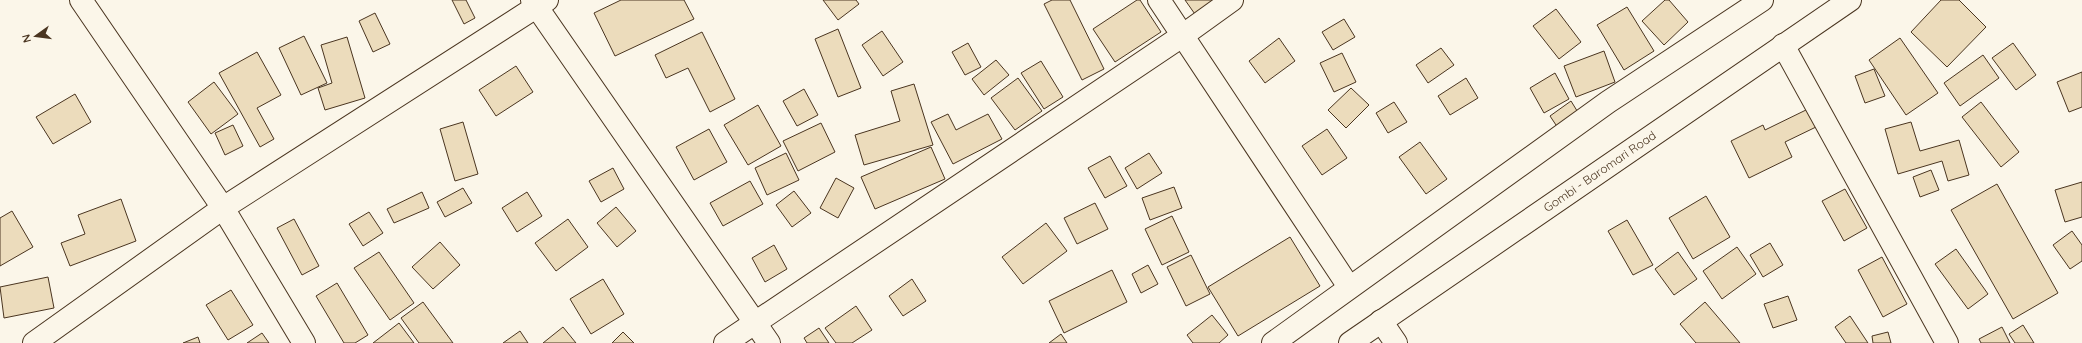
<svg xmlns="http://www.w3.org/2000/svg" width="2082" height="343" font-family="Quicksand,sans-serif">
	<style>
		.building { fill: #ecdcbc; stroke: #4a3520 }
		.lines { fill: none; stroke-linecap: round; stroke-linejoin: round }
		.street-casing { stroke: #4a3520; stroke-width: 24 }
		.primary-casing { stroke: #4a3520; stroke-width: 24 }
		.street { stroke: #fbf6e9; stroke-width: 22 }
		.primary { stroke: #fbf6e9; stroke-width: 22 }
		.labels { text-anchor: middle; stroke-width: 3; stroke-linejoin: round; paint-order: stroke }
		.street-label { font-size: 12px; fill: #4a3520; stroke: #fbf6e9 }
	</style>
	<rect width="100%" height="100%" fill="#fbf6e9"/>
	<g class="building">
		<path d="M452,0H466L475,18L464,24Z"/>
		<path d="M621,0H684L694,19L615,56L594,13Z"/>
		<path d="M823,0H856L859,4L838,20Z"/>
		<path d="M1052,0H1070L1104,69L1082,80L1044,4Z"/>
		<path d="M1137,0H1140L1161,32L1115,62L1093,29Z"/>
		<path d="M1185,0H1218L1197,17Z"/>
		<path d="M1665,0H1669L1688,22L1664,45L1642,21Z"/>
		<path d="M1941,0H1959L1986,27L1947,67L1911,32Z"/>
		<path d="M1627,7L1654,51L1624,70L1597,25Z"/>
		<path d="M1556,9L1581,42L1559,59L1533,26Z"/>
		<path d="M375,13L390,44L373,52L359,21Z"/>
		<path d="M1344,19L1355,37L1333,50L1322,32Z"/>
		<path d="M838,29L861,88L838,97L815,39Z"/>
		<path d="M882,31L903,62L883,76L862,45Z"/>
		<path d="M702,32L735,99L710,112L688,68L666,78L655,55Z"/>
		<path d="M304,36L327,83L301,95L279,48Z"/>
		<path d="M347,37L365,98L325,110L318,88L332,83L321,45Z"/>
		<path d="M1279,38L1295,61L1265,83L1249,61Z"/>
		<path d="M1900,38L1938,93L1906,115L1869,60Z"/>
		<path d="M968,43L981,67L965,75L952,52Z"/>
		<path d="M2013,43L2036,75L2016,90L1992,58Z"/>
		<path d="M1441,48L1454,65L1428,83L1416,65Z"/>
		<path d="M1604,51L1615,82L1576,97L1564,66Z"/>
		<path d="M257,52L281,95L257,108L274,139L260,147L219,73Z"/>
		<path d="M1342,53L1356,82L1334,92L1320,63Z"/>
		<path d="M1983,55L1999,78L1960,106L1944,83Z"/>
		<path d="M996,60L1009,75L984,95L972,79Z"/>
		<path d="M1041,61L1063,97L1044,109L1021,73Z"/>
		<path d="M516,66L533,92L496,116L479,90Z"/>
		<path d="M1874,69L1885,96L1865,103L1855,76Z"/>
		<path d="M2082,72V107L2069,112L2057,82Z"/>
		<path d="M1555,73L1569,99L1544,113L1530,88Z"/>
		<path d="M1018,78L1042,111L1015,130L991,98Z"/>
		<path d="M1466,78L1478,98L1450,115L1438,96Z"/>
		<path d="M214,82L238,114L211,134L188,102Z"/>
		<path d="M914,84L933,145L864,165L855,135L900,121L891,91Z"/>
		<path d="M1351,88L1369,105L1346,128L1328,110Z"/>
		<path d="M804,89L818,115L797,126L783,101Z"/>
		<path d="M75,94L91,122L53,144L36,117Z"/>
		<path d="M1571,101L1579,114L1558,128L1550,116Z"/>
		<path d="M1394,102L1407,122L1388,133L1376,113Z"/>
		<path d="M1981,102L2019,152L2001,167L1962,117Z"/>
		<path d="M758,105L781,146L748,165L724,125Z"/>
		<path d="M1808,109L1816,127L1785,142L1792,157L1749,178L1731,141L1763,125L1765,130Z"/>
		<path d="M948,114L956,130L988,114L1002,139L953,164L931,122Z"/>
		<path d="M463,122L478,174L455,181L440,129Z"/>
		<path d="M1911,122L1920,151L1959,140L1969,175L1948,181L1942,161L1898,174L1885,129Z"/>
		<path d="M821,123L835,152L798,171L783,141Z"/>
		<path d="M233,125L243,146L225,155L215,133Z"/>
		<path d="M709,129L727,162L694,180L676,147Z"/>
		<path d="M1327,129L1347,158L1322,175L1302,146Z"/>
		<path d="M1420,142L1447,179L1426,194L1399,157Z"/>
		<path d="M931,147L945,179L875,209L861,177Z"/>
		<path d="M786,153L799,180L767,195L755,168Z"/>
		<path d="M1149,153L1162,173L1137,189L1125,168Z"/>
		<path d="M1110,156L1127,186L1105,198L1088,168Z"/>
		<path d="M613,168L624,189L601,202L589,181Z"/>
		<path d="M1931,170L1939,190L1920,197L1913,177Z"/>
		<path d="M836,178L854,188L838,218L820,208Z"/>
		<path d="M750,181L763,204L723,226L710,203Z"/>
		<path d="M2082,182V217L2065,222L2055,190Z"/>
		<path d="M1997,184L2058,293L2013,319L1951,210Z"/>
		<path d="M1174,187L1182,208L1150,220L1142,198Z"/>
		<path d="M463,188L472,203L445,217L437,202Z"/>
		<path d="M1845,189L1867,228L1844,241L1822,201Z"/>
		<path d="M794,191L811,213L792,227L776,205Z"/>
		<path d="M422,192L429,208L394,223L387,209Z"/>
		<path d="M527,192L542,216L517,232L502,208Z"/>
		<path d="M1706,196L1730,237L1693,259L1669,218Z"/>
		<path d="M121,199L136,241L70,266L61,243L85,234L78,215Z"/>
		<path d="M1095,203L1108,229L1077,244L1064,218Z"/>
		<path d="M616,207L636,231L617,247L597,223Z"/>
		<path d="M12,211L33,247L0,266V218Z"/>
		<path d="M369,212L383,233L363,246L349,224Z"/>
		<path d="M1172,216L1189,252L1162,265L1145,229Z"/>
		<path d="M294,219L319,266L302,275L277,228Z"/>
		<path d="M568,219L588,247L556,271L535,243Z"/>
		<path d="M1627,220L1653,265L1633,275L1608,231Z"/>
		<path d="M1046,223L1067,251L1023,284L1002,257Z"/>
		<path d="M2072,231L2082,245V261L2070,269L2053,245Z"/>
		<path d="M1290,237L1320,286L1238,336L1208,287Z"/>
		<path d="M440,242L460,265L433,289L412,267Z"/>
		<path d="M1770,243L1783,265L1763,277L1750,255Z"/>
		<path d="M774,245L787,269L765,282L752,258Z"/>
		<path d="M1737,247L1756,274L1722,299L1703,271Z"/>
		<path d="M1956,249L1988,294L1968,309L1935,264Z"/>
		<path d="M379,252L414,303L390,320L354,268Z"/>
		<path d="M1678,252L1697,279L1674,295L1655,269Z"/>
		<path d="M1191,255L1210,294L1186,306L1167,267Z"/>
		<path d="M1882,257L1907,304L1883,317L1858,270Z"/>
		<path d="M1148,265L1158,284L1141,293L1132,274Z"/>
		<path d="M1112,270L1127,302L1064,333L1049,301Z"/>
		<path d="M48,277L54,308L4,318L0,287Z"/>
		<path d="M603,279L624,314L591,334L570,299Z"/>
		<path d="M912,279L926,301L903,316L889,296Z"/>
		<path d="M337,283L368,335L355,343H344L316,296Z"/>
		<path d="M231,290L253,325L228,340L206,305Z"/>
		<path d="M1788,296L1797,320L1773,328L1764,304Z"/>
		<path d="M423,302L453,343H419L401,318Z"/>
		<path d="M1705,302L1740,343H1696L1680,324Z"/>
		<path d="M856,306L872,330L852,343H836L825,328Z"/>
		<path d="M1212,315L1228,335L1219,343H1193L1187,335Z"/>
		<path d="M1850,316L1868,343H1846L1835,327Z"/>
		<path d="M399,323L414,343H373Z"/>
		<path d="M2023,325L2034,343H2015L2009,334Z"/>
		<path d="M563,327L576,343H543Z"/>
		<path d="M2002,327L2010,343H1981L1979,339Z"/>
		<path d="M819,328L829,343H807L804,338Z"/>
		<path d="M520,331L528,343H503Z"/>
		<path d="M623,332L634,343H612Z"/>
		<path d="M1888,332L1891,343H1873L1872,336Z"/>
		<path d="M262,333L269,343H247Z"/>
		<path d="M1061,334L1067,343H1049Z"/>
		<path d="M198,337L200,343H183Z"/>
	</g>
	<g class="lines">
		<g class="street-casing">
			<g id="street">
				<path d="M81,0L223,208L304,343"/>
				<path d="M532,0L769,343"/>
				<path d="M1159,0L1349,287"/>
				<path d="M1783,45L1947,343"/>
				<path d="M1381,321L1396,343"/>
				<path d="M34,343L223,208L547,0"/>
				<path d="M725,343L1182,36L1232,0"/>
			</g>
		</g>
		<g class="primary-casing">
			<g id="primary">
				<path d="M1273,343L1608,102L1762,0"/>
				<path id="s1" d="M1350,343L1850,0"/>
			</g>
		</g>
		<use href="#street" class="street"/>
		<use href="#primary" class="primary"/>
	</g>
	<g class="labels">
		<g class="street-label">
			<text dy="4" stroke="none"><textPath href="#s1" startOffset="303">Gombi - Baromari Road</textPath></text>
		</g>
	</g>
	<g transform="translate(36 36) rotate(256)" stroke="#fbf6e9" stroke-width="3" paint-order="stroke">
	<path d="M0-3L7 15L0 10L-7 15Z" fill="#4a3520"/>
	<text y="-6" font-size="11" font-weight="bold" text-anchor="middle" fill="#4a3520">N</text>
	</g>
</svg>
